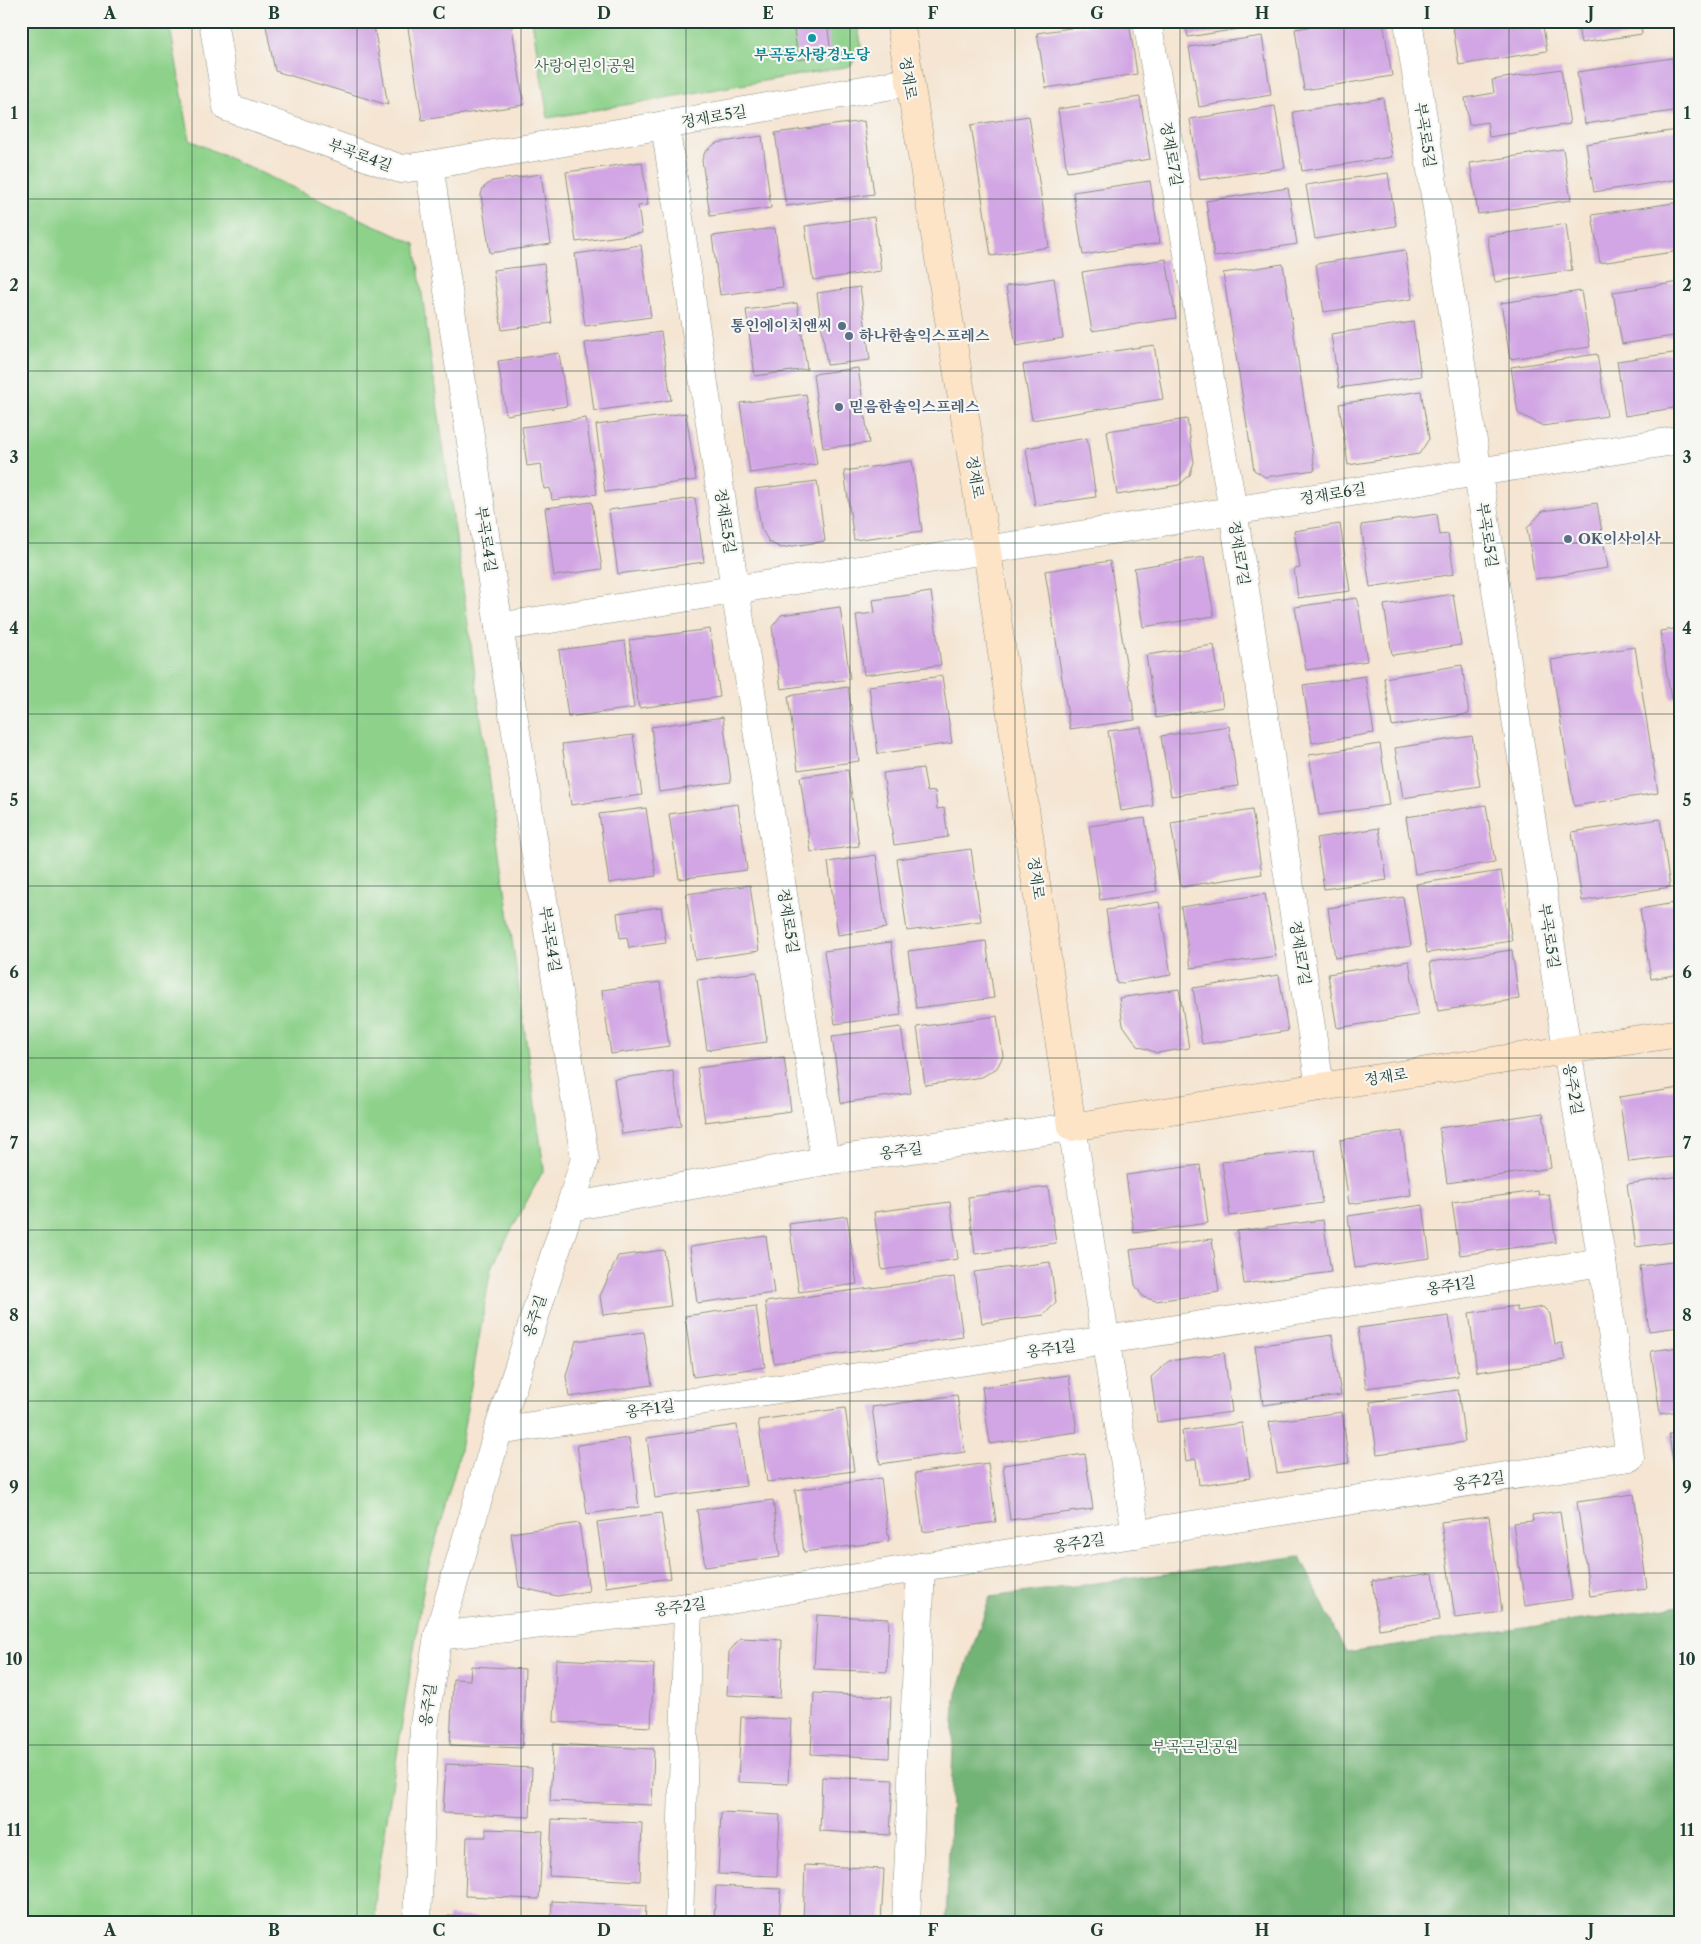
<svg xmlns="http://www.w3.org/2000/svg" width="1701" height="1944" font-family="'Libre Caslon Text','Noto Serif KR',serif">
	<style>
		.green { fill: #8dd18a; stroke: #56875f }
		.forest { fill: #72b376; stroke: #487855 }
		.building { fill: #d2a6e4 }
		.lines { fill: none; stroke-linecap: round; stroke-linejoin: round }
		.street-casing { stroke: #8a9183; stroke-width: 29 }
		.secondary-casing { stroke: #8a9183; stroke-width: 29 }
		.street { stroke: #fff; stroke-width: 28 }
		.secondary { stroke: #fee4c6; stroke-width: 28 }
		.grid { fill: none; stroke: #1f3d34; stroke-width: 1; stroke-opacity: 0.55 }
		.culture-dot { fill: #0f9aa8; stroke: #f6f6f2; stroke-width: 2 }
		.service-dot { fill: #5c6f8a; stroke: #f6f6f2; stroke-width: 2 }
		.labels { text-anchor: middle; stroke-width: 4.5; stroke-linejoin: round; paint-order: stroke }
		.culture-label { font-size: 15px; font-weight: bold; fill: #0d838f; stroke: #f6f6f2 }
		.park-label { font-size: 15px; fill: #355b45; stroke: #f6f6f2 }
		.street-label { font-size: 15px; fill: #1f3d34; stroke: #f6f6f2 }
		.service-label { font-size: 15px; font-weight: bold; fill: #4e5e75; stroke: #f6f6f2; text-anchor: start }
		.neatline { fill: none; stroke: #1f3d34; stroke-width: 2 }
		.grid-label { font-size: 16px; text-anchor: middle; font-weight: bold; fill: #1f3d34 }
	</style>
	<rect width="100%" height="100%" fill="#f6f6f2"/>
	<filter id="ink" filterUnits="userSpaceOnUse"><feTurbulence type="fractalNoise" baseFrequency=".02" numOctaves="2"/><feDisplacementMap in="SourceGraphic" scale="10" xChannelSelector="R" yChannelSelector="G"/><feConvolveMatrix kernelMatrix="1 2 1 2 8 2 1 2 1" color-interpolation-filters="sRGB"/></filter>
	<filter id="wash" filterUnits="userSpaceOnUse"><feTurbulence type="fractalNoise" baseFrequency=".0096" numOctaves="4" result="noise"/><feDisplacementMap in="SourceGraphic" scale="20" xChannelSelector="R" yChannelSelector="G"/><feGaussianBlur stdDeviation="1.12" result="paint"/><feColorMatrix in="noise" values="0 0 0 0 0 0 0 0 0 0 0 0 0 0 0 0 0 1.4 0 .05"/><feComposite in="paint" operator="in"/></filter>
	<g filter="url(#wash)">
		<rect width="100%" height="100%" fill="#f5e5d2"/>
		<g class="green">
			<path d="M21,21H169L190,140L415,244L544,1169L491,1268L459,1456L425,1579L376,1888L375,1923H21Z"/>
			<path d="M532,21H857L862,49L851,66L548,118Z"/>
		</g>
		<path class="forest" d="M1300,1556L1346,1653L1680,1606V1923H946L955,1699L990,1597Z"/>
		<g id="blocks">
			<g class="building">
				<path d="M265,21H373L388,105L275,71Z"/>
				<path d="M407,21H511L524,105L422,120Z"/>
				<path d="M793,21H827L831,55L798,60Z"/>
				<path d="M1117,21H1129L1137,74L1046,88L1037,33Z"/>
				<path d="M1185,21H1238L1239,29L1188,37Z"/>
				<path d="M1347,21H1383L1392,76L1304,90L1295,29Z"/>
				<path d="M1452,21H1542L1547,51L1459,65Z"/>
				<path d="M1577,21H1640L1642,34L1581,43Z"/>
				<path d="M1262,36L1271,95L1199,107L1189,47Z"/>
				<path d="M1672,58L1680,110L1585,124L1577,72Z"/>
				<path d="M1561,69L1570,124L1489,137L1487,122L1469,125L1465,98L1494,93L1492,80Z"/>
				<path d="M1140,97L1150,159L1067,172L1058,109Z"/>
				<path d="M1383,98L1392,157L1302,171L1293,112Z"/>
				<path d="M1275,106L1285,168L1200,180L1190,119Z"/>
				<path d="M1029,116L1049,247L991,256L971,125Z"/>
				<path d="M864,121L874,194L786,206L775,133Z"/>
				<path d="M1677,130L1680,151V179L1594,192L1586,144Z"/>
				<path d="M762,136L771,208L710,216L702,160L705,152L716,143Z"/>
				<path d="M1563,149L1571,200L1478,214L1470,163Z"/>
				<path d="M642,162L648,205L638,206L642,233L576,242L566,172Z"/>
				<path d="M1388,173L1396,226L1315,239L1306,185Z"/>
				<path d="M541,174L551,244L490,253L481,195L483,188L492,181Z"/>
				<path d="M1150,181L1160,243L1083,255L1073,192Z"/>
				<path d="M1288,188L1297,244L1214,257L1206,201Z"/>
				<path d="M1680,202V251L1600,263L1592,215Z"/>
				<path d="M874,217L881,271L813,280L805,226Z"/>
				<path d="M1566,224L1572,270L1495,282L1487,236Z"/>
				<path d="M775,228L783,287L720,295L712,236Z"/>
				<path d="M641,245L651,317L585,326L575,254Z"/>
				<path d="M1405,250L1412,299L1324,312L1316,264Z"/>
				<path d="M1166,259L1176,318L1092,331L1082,272Z"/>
				<path d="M544,264L552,323L502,330L493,270Z"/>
				<path d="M1283,264L1315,470L1265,477L1254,470L1223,273Z"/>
				<path d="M1054,278L1063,338L1016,346L1006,286Z"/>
				<path d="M1680,282V335L1622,344L1613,292Z"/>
				<path d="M860,287L870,360L827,365L817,293Z"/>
				<path d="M1581,291L1590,347L1510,359L1501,303Z"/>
				<path d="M797,303L807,369L755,376L746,310Z"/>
				<path d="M1413,322L1421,376L1339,388L1331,334Z"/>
				<path d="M661,332L671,400L594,411L585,343Z"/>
				<path d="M1154,345L1163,399L1032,420L1023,365Z"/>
				<path d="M1680,352V407L1625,416L1617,361Z"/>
				<path d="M559,353L567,406L506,415L498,361Z"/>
				<path d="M1597,354L1607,416L1543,426L1518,413L1511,367Z"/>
				<path d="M858,368L869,443L823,448L813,374Z"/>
				<path d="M1421,391L1429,439L1419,454L1348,465L1339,404Z"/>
				<path d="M806,394L817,464L750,473L740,403Z"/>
				<path d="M686,413L696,480L605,492L596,425Z"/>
				<path d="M586,418L597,494L552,500L550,488L544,489L541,464L527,466L522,427Z"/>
				<path d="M1187,419L1194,462L1190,475L1179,485L1117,495L1107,431Z"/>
				<path d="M1087,438L1096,497L1035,506L1026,448Z"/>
				<path d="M912,461L922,531L854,540L844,471Z"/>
				<path d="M817,481L825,541L781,548L769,542L761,528L755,489Z"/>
				<path d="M695,498L704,562L618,574L609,510Z"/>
				<path d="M592,502L602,569L554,576L545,508Z"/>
				<path d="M1597,503L1608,568L1535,579L1527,528L1543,511Z"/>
				<path d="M1437,514L1440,535L1448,534L1454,574L1370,587L1361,525Z"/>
				<path d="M1340,524L1350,591L1298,598L1294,569L1300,568L1294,531Z"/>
				<path d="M1204,557L1214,616L1143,627L1134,568Z"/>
				<path d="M1110,561L1135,720L1070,729L1045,571Z"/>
				<path d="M931,592L941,665L864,675L856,615L875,613L873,600Z"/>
				<path d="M1453,594L1461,645L1392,655L1384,605Z"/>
				<path d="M1357,598L1367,661L1306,670L1295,607Z"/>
				<path d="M840,607L850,679L781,689L772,627L781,615Z"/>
				<path d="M1680,628V697L1671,699L1660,631Z"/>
				<path d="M710,629L720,697L639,708L629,640Z"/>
				<path d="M625,641L634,708L568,717L559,650Z"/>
				<path d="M1214,645L1223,707L1156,718L1146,655Z"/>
				<path d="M1635,647L1658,793L1574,806L1551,660Z"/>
				<path d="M1462,665L1469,714L1392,726L1384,678Z"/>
				<path d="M942,676L952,743L878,754L869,686Z"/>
				<path d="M1365,676L1374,733L1312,743L1303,685Z"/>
				<path d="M848,687L859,761L798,770L788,696Z"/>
				<path d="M723,717L731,782L659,792L651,727Z"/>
				<path d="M1229,726L1238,786L1171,796L1161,736Z"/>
				<path d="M1141,727L1153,806L1121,811L1108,731Z"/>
				<path d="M633,735L642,795L571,805L562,744Z"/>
				<path d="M1472,736L1480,786L1403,798L1395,748Z"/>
				<path d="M1380,744L1389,805L1319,815L1309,755Z"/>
				<path d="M923,768L927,792L935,791L937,809L944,808L948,837L894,845L883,773Z"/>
				<path d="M848,770L859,846L811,852L800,777Z"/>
				<path d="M738,804L747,870L679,879L669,814Z"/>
				<path d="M1486,805L1495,862L1415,874L1406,817Z"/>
				<path d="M646,808L656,876L609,883L599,814Z"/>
				<path d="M1252,810L1262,874L1181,887L1171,823Z"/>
				<path d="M1145,818L1157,891L1100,900L1089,826Z"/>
				<path d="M1660,819L1670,887L1582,901L1572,832Z"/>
				<path d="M1379,828L1387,880L1324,889L1316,838Z"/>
				<path d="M971,849L981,921L907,931L897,859Z"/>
				<path d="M876,855L886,928L838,935L828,862Z"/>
				<path d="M1501,871L1512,941L1427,953L1416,884Z"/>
				<path d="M750,885L759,951L695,960L686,894Z"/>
				<path d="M1265,894L1276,956L1191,968L1181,907Z"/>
				<path d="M1403,897L1411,946L1335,958L1328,908Z"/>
				<path d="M1159,902L1171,975L1117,984L1106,910Z"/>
				<path d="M1680,902V974L1651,979L1640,909Z"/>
				<path d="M661,907L666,943L629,948L627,937L620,938L617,913Z"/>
				<path d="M986,941L994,998L916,1008L908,951Z"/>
				<path d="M891,942L901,1015L835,1024L824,951Z"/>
				<path d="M1512,950L1519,999L1438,1011L1430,962Z"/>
				<path d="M1409,961L1418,1015L1337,1028L1328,974Z"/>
				<path d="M757,972L767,1042L707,1050L697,980Z"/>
				<path d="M1279,975L1288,1031L1202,1044L1193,988Z"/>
				<path d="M660,982L669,1046L611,1054L602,990Z"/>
				<path d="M1179,989L1189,1048L1157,1053L1138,1046L1123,1025L1119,998Z"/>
				<path d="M997,1016L1003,1056L997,1068L982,1077L925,1085L917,1027Z"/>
				<path d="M901,1027L911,1093L841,1103L832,1036Z"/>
				<path d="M784,1057L791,1111L705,1122L697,1068Z"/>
				<path d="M673,1071L681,1126L622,1134L614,1079Z"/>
				<path d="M1680,1088V1156L1629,1162L1619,1097Z"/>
				<path d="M1543,1113L1551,1168L1447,1183L1439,1128Z"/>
				<path d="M1402,1131L1411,1195L1349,1204L1340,1140Z"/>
				<path d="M1315,1150L1322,1203L1230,1216L1222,1162Z"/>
				<path d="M1200,1165L1208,1223L1134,1233L1126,1175Z"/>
				<path d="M1680,1176V1241L1636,1247L1627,1184Z"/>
				<path d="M1048,1187L1056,1243L975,1254L968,1197Z"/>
				<path d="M1538,1191L1539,1195L1549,1194L1556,1242L1460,1255L1452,1202Z"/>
				<path d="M950,1202L958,1259L882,1270L874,1212Z"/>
				<path d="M1423,1205L1430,1258L1355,1268L1348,1216Z"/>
				<path d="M847,1216L857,1284L799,1292L789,1224Z"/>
				<path d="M1323,1220L1331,1272L1244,1284L1237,1231Z"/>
				<path d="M766,1236L774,1293L697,1303L690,1247Z"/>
				<path d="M1212,1239L1219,1292L1156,1301L1143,1297L1135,1285L1130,1250Z"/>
				<path d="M664,1250L671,1306L603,1315L600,1296L618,1256Z"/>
				<path d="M1680,1261V1327L1649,1331L1640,1266Z"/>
				<path d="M1050,1262L1056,1302L1044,1315L982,1323L974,1272Z"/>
				<path d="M954,1277L963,1337L774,1363L765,1302Z"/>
				<path d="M756,1306L765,1367L693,1377L685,1316Z"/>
				<path d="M1516,1306L1517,1311L1543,1307L1550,1314L1555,1344L1562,1343L1565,1360L1477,1372L1469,1313Z"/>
				<path d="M1449,1316L1458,1376L1366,1388L1358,1328Z"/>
				<path d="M644,1332L652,1385L569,1397L566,1376L576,1341Z"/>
				<path d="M1332,1335L1341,1395L1263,1405L1255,1346Z"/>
				<path d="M1680,1347V1411L1660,1414L1651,1351Z"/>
				<path d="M1224,1353L1232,1412L1157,1422L1151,1377L1169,1361Z"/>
				<path d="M1069,1375L1077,1432L990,1444L982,1387Z"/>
				<path d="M1458,1390L1465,1442L1377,1454L1370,1402Z"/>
				<path d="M957,1395L965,1452L880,1464L872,1407Z"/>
				<path d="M845,1408L854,1471L767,1482L758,1420Z"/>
				<path d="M1342,1412L1349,1463L1277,1473L1269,1422Z"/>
				<path d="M1242,1423L1250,1478L1199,1485L1196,1459L1186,1461L1182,1431Z"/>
				<path d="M737,1425L746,1486L655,1498L647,1438Z"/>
				<path d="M1680,1432V1499H1678L1669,1434Z"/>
				<path d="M629,1438L639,1507L587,1514L577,1445Z"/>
				<path d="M1085,1454L1093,1509L1010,1520L1003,1465Z"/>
				<path d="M988,1463L996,1522L923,1532L915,1473Z"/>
				<path d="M881,1478L889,1541L804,1552L795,1490Z"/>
				<path d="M1634,1494L1647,1588L1590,1596L1577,1502Z"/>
				<path d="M773,1500L780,1557L705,1567L697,1510Z"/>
				<path d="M1560,1511L1572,1599L1525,1606L1513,1523L1533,1521L1532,1515Z"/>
				<path d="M661,1513L671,1578L606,1587L597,1522Z"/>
				<path d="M1489,1516L1502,1612L1455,1618L1441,1522Z"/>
				<path d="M579,1523L589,1591L557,1596L519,1587L511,1533Z"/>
				<path d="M1433,1573L1440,1620L1379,1629L1372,1581Z"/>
				<path d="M817,1615L889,1619L887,1672L814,1669Z"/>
				<path d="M740,1638L782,1640L780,1698L727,1695L729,1652Z"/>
				<path d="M556,1659L654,1664L651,1727L554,1722Z"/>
				<path d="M471,1666L525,1669L522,1748L450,1745L453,1679L470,1680Z"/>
				<path d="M814,1693L891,1697L889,1758L811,1754Z"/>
				<path d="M741,1717L791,1719L788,1784L738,1782Z"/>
				<path d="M553,1744L654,1749L652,1805L550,1801Z"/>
				<path d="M446,1764L532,1768L530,1817L443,1813Z"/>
				<path d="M822,1777L893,1780L890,1835L820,1831Z"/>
				<path d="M721,1812L780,1815L777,1876L718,1874Z"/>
				<path d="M552,1819L642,1823L640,1881L549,1876Z"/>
				<path d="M486,1829L543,1831L539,1899L465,1896L467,1837H486Z"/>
				<path d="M805,1865L884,1869L881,1923H803Z"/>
				<path d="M716,1886L781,1889L779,1923H714Z"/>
				<path d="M552,1901L646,1906L645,1923H551Z"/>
				<path d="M448,1916L529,1920V1923H448Z"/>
			</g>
		</g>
	</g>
	<g filter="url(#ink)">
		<use href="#blocks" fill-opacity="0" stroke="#8a9183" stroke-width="1"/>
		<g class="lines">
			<g class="street-casing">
				<g id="street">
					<path d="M213,21L227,107L401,169L429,165L499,627L585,1159L570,1207"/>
					<path d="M1147,21L1233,510L1320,1087"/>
					<path d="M429,165L665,125"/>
					<path d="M499,627L1680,440"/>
					<path d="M825,1161L735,589L665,125L909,82"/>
					<path d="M498,1431L1106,1340L1602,1262"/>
					<path d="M438,1636L688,1607L921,1567L1630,1457L1602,1262L1567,1049L1408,21"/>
					<path d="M417,1923L424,1725L438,1636L498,1431L570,1207L825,1161L1072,1127L1136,1534"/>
					<path d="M679,1923L688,1607"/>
					<path d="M906,1923L921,1567"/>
				</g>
			</g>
			<g class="secondary-casing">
				<path id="secondary" d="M900,21L987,551L1072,1127L1320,1087L1680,1033"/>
			</g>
			<use href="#street" class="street"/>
			<use href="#secondary" class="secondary"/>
		</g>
	</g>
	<path class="grid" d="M192,21V1923M357,21V1923M521,21V1923M686,21V1923M850,21V1923M1015,21V1923M1180,21V1923M1344,21V1923M1509,21V1923M21,199H1680M21,371H1680M21,543H1680M21,714H1680M21,886H1680M21,1058H1680M21,1230H1680M21,1401H1680M21,1573H1680M21,1745H1680"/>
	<circle class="culture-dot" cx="812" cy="38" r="5"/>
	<g class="service-dot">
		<circle cx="842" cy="326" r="5"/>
		<circle cx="849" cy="336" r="5"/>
		<circle cx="839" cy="407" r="5"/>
		<circle cx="1568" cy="539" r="5"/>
	</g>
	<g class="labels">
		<g class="culture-label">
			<text x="812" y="60">부곡동사랑경노당</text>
		</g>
		<g class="park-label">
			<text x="585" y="71">사랑어린이공원</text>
			<text x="1195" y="1752">부곡근린공원</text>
		</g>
		<g class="street-label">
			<text transform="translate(908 78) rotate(81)" y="5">정재로</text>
			<text transform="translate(714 117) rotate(-10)" y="5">정재로5길</text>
			<text transform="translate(1425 135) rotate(81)" y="5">부곡로5길</text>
			<text transform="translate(1171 154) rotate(80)" y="5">정재로7길</text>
			<text transform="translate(360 155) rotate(20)" y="5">부곡로4길</text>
			<text transform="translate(975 477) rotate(80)" y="5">정재로</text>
			<text transform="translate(1333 494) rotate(-9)" y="5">정재로6길</text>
			<text transform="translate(725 521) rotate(81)" y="5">정재로5길</text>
			<text transform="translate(1487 535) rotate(81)" y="5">부곡로5길</text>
			<text transform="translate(486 539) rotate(81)" y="5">부곡로4길</text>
			<text transform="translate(1239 553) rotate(81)" y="5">정재로7길</text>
			<text transform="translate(1036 878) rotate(82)" y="5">정재로</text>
			<text transform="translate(788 921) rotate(81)" y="5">정재로5길</text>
			<text transform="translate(1549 936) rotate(81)" y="5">부곡로5길</text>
			<text transform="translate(550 939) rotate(81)" y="5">부곡로4길</text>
			<text transform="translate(1300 953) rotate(81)" y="5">정재로7길</text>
			<text transform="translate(1386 1077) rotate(-9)" y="5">정재로</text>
			<text transform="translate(1573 1089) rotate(80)" y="5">옹주2길</text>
			<text transform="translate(901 1151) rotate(-8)" y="5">옹주길</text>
			<text transform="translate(1451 1286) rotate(-9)" y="5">옹주1길</text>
			<text transform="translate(535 1316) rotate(-72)" y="5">옹주길</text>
			<text transform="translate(1051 1349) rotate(-8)" y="5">옹주1길</text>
			<text transform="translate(650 1409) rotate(-8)" y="5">옹주1길</text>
			<text transform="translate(1479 1481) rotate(-9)" y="5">옹주2길</text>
			<text transform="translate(1079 1543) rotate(-9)" y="5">옹주2길</text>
			<text transform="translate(680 1607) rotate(-8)" y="5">옹주2길</text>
			<text transform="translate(428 1705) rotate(-82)" y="5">옹주길</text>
		</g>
		<g class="service-label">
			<text x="832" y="331" text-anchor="end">통인에이치앤씨</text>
			<text x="859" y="341">하나한솔익스프레스</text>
			<text x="849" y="412">믿음한솔익스프레스</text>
			<text x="1578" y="544">OK이사이사</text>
		</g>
	</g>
	<rect width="1701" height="1944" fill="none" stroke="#f6f6f2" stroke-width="55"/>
	<rect x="28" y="28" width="1646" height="1888" class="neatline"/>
	<g class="grid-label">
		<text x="110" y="19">A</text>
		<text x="274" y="19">B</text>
		<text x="439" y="19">C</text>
		<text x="604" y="19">D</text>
		<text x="768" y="19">E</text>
		<text x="933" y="19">F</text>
		<text x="1097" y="19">G</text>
		<text x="1262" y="19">H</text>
		<text x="1427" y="19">I</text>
		<text x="1591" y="19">J</text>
		<text x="14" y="119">1</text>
		<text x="1687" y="119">1</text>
		<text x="14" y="291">2</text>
		<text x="1687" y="291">2</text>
		<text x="14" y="463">3</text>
		<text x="1687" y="463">3</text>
		<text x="14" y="634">4</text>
		<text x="1687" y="634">4</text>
		<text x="14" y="806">5</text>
		<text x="1687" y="806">5</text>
		<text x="14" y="978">6</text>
		<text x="1687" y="978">6</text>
		<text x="14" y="1149">7</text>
		<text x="1687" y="1149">7</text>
		<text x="14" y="1321">8</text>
		<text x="1687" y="1321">8</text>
		<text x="14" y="1493">9</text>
		<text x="1687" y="1493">9</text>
		<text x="14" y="1665">10</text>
		<text x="1687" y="1665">10</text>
		<text x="14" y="1836">11</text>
		<text x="1687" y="1836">11</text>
		<text x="110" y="1936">A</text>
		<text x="274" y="1936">B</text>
		<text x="439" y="1936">C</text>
		<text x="604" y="1936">D</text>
		<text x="768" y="1936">E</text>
		<text x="933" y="1936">F</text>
		<text x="1097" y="1936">G</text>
		<text x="1262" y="1936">H</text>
		<text x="1427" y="1936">I</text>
		<text x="1591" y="1936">J</text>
	</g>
</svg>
